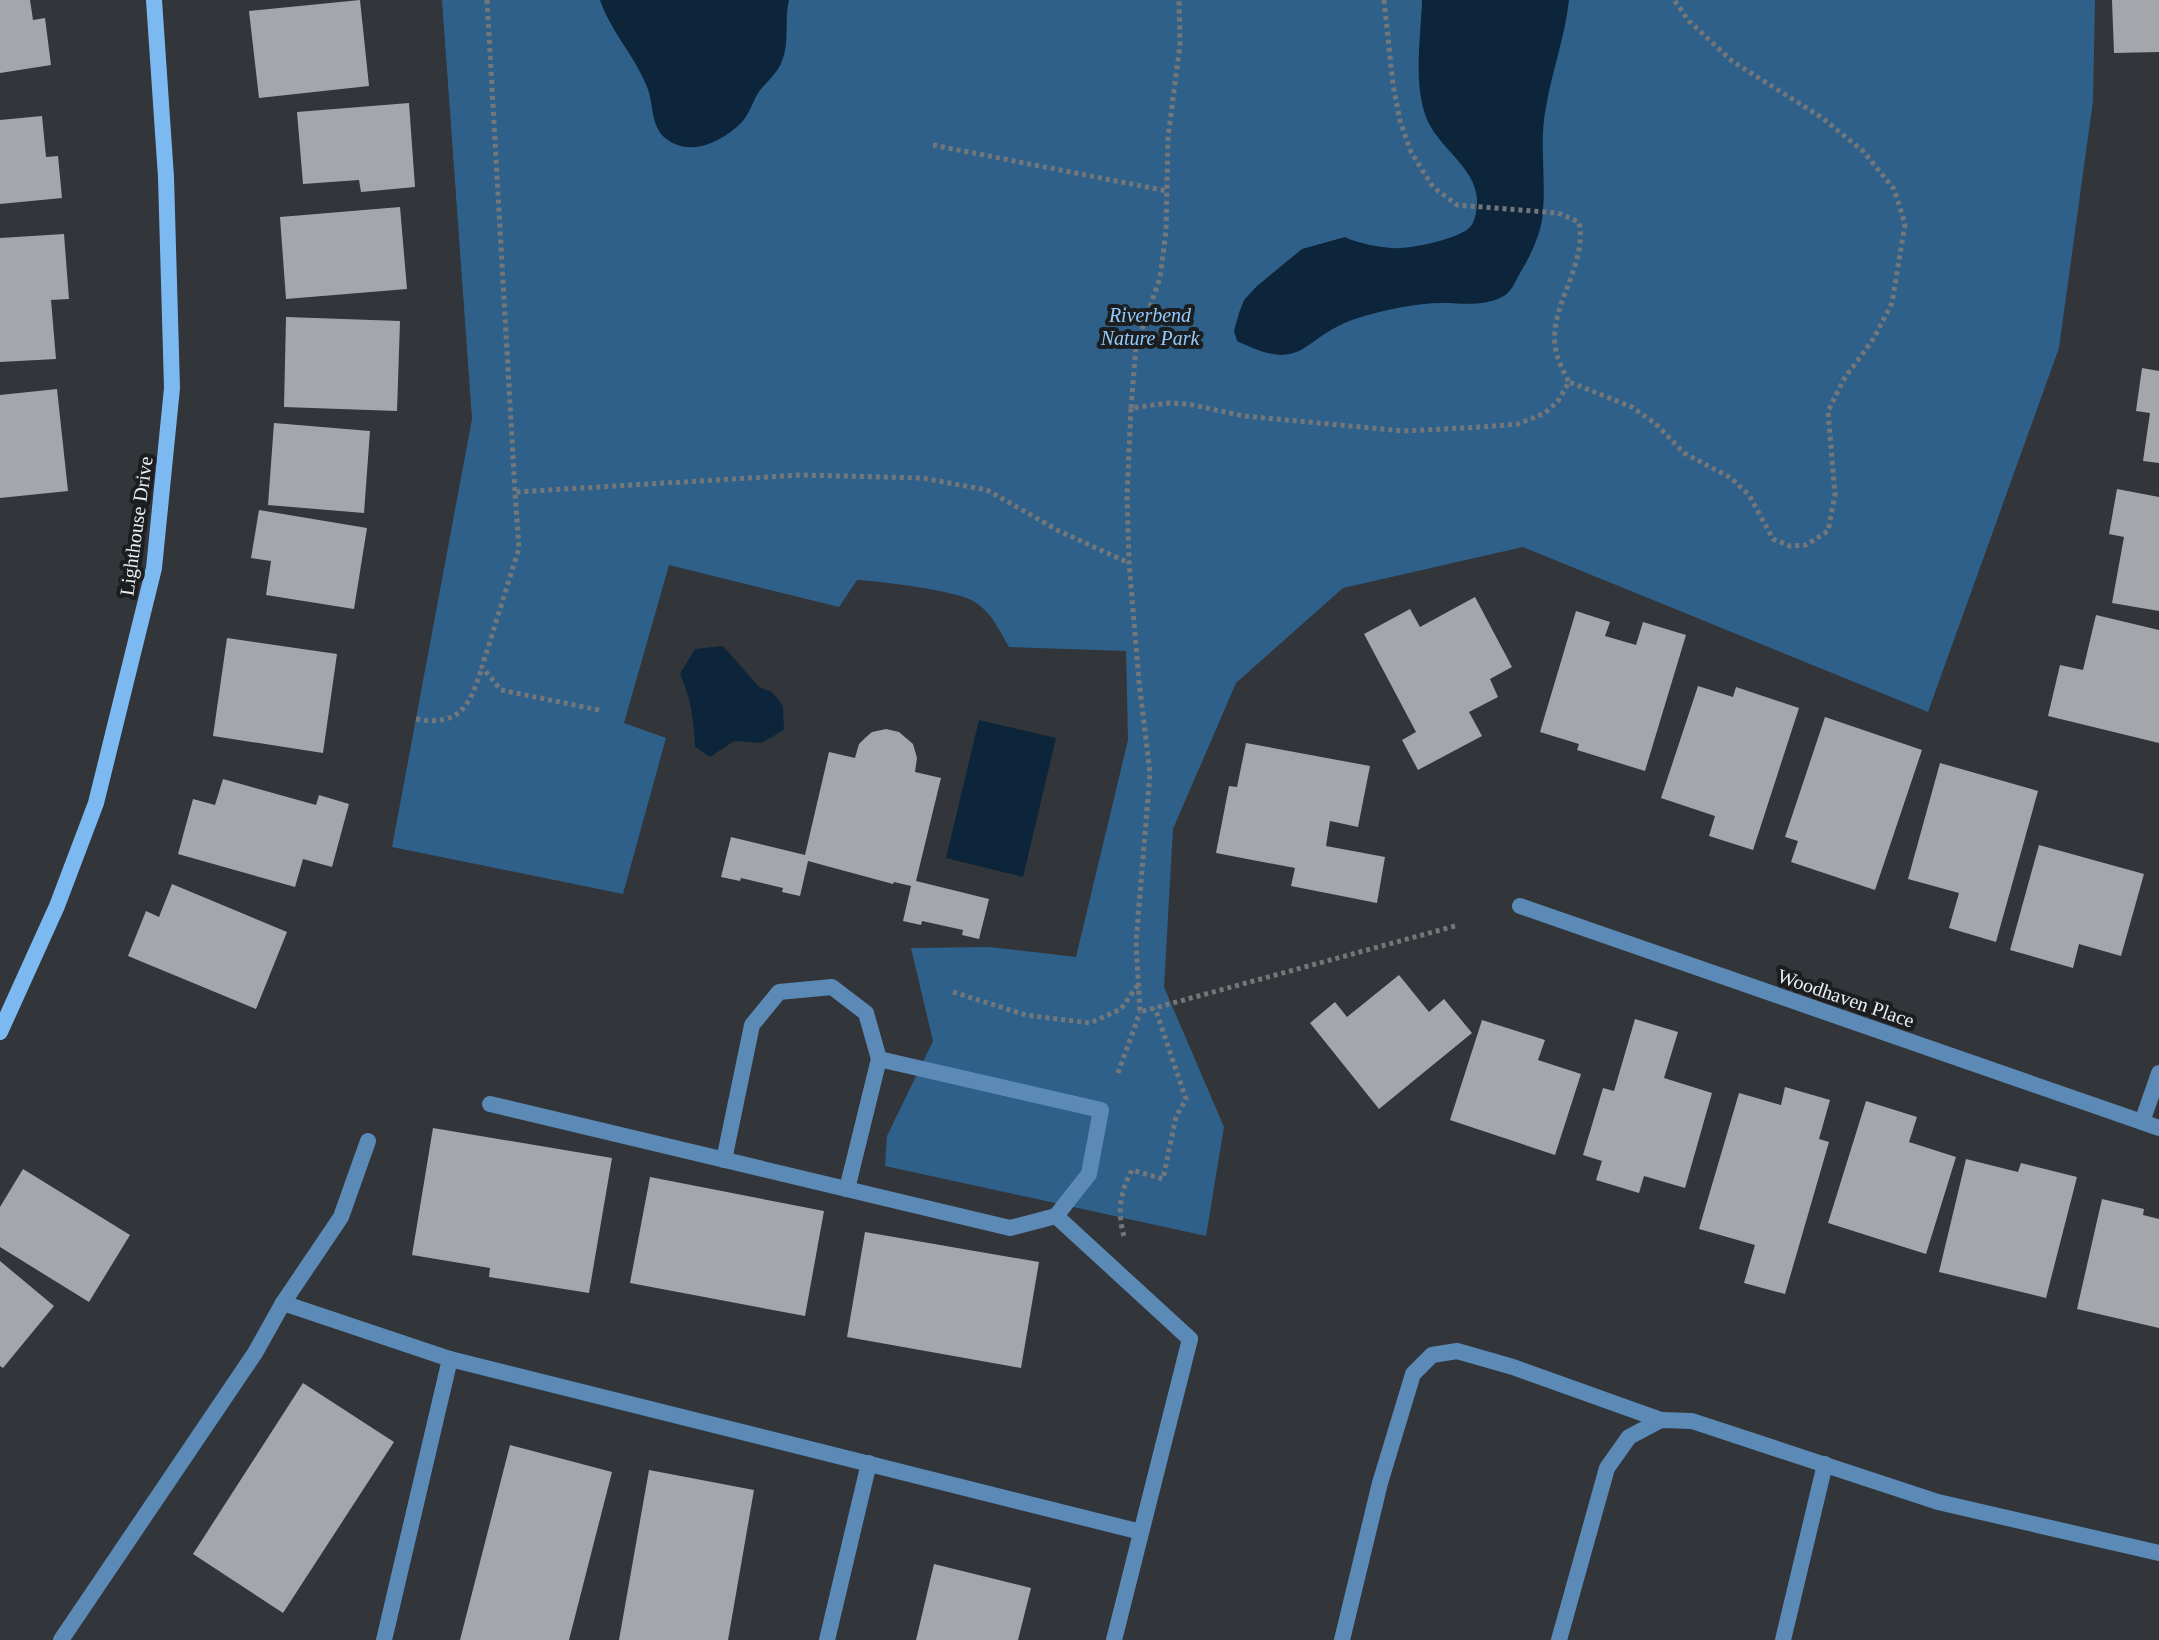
<svg xmlns="http://www.w3.org/2000/svg" width="2159" height="1640" font-family="Georgia,serif">
	<style>
		.green { fill: #2f608a }
		.water { fill: #0c253a }
		.building { fill: #a3a7ab }
		.lines { fill: none; stroke-linecap: round; stroke-linejoin: round }
		.path { stroke: #74777a; stroke-width: 5; stroke-dasharray: 4 4; stroke-linecap: butt }
		.lane { stroke: #5b8ab6; stroke-width: 16 }
		.street { stroke: #5b8ab6; stroke-width: 16 }
		.secondary { stroke: #7db9f1; stroke-width: 16 }
		.labels { text-anchor: middle; stroke-width: 8; stroke-linejoin: round; paint-order: stroke }
		.park-label { font-size: 20px; font-style: italic; fill: #92cafe; stroke: #1b1d1e }
		.street-label { font-size: 20px; fill: #ebedef; stroke: #1b1d1e }
	</style>
	<rect width="100%" height="100%" fill="#323539"/>
	<path class="green" d="M442,0H2095L2093,101L2059,348L1928,712L1523,547L1343,588L1236,683L1173,829L1164,987L1224,1127L1206,1236L885,1166L887,1136L933,1041L911,948L989,947L1076,957L1128,740L1126,651L1009,647C999,630 992,613 975,602C960,591 879,581 857,580L839,607L669,565L624,723L666,738L623,894L392,847L472,419Z"/>
	<g class="water">
		<path d="M600,0H789C784,20 790,41 782,61C778,72 768,81 760,90C753,100 750,113 742,122C722,142 690,158 665,138C650,125 654,103 647,87C635,56 611,32 600,0Z"/>
		<path d="M1422,0H1569C1565,37 1552,71 1546,107C1539,142 1546,176 1543,211C1542,232 1531,255 1520,273C1515,282 1511,293 1502,297C1481,307 1464,303 1442,303C1416,303 1384,310 1358,318C1300,336 1307,376 1237,341L1234,331L1239,313L1244,300L1257,286L1302,249L1345,237C1356,243 1379,247 1392,248C1407,250 1458,239 1469,228C1476,222 1477,208 1477,199C1475,166 1437,147 1426,117C1413,82 1421,36 1422,0Z"/>
		<path d="M723,646L759,687L772,692L783,706L784,730L761,743L734,741L710,757L695,747C694,721 691,698 680,674L695,649Z"/>
		<path d="M979,720L1056,738L1023,877L946,858Z"/>
	</g>
	<g class="building">
		<path d="M0,0H30L33,20L45,18L51,65L0,73Z"/>
		<path d="M360,0L369,86L259,98L249,11Z"/>
		<path d="M2112,0H2159V52L2114,53Z"/>
		<path d="M409,103L415,187L361,192L359,180L303,184L297,112Z"/>
		<path d="M42,116L46,157L58,156L62,198L0,204V120Z"/>
		<path d="M400,207L407,289L286,299L280,217Z"/>
		<path d="M64,234L69,299L51,300L56,359L0,362V238Z"/>
		<path d="M286,317L400,321L397,411L284,407Z"/>
		<path d="M2142,368L2159,371V463L2143,461L2150,413L2136,411Z"/>
		<path d="M57,389L68,491L0,498V395Z"/>
		<path d="M274,423L370,431L364,513L268,505Z"/>
		<path d="M2117,489L2159,497V611L2112,603L2124,537L2109,534Z"/>
		<path d="M259,510L367,528L354,609L266,595L271,561L251,558Z"/>
		<path d="M1475,597L1512,667L1490,679L1498,697L1469,712L1482,736L1418,770L1402,740L1416,732L1364,634L1410,609L1420,627Z"/>
		<path d="M1576,611L1610,622L1605,636L1636,645L1643,622L1686,635L1645,771L1577,750L1579,744L1540,732Z"/>
		<path d="M2096,615L2159,630V743L2048,716L2060,665L2083,670Z"/>
		<path d="M227,638L337,654L323,753L213,736Z"/>
		<path d="M1698,686L1733,697L1736,687L1799,708L1753,850L1709,836L1715,816L1661,798Z"/>
		<path d="M1825,717L1922,750L1875,890L1791,862L1798,841L1785,837Z"/>
		<path d="M886,729L899,732L913,744L917,758L915,772L941,778L916,881L989,899L979,939L962,935L963,930L922,921L921,925L903,921L911,886L894,882L893,884L808,861L800,896L782,892L783,888L741,878L740,881L721,877L731,837L805,855L829,752L855,758L859,744L865,738L872,732Z"/>
		<path d="M1246,743L1370,766L1358,827L1330,821L1326,846L1385,857L1377,903L1291,886L1295,868L1216,853L1229,786L1237,787Z"/>
		<path d="M1940,763L2038,791L1996,942L1949,928L1959,893L1908,879Z"/>
		<path d="M223,779L316,805L319,795L349,804L332,867L303,859L295,887L178,854L193,799L215,805Z"/>
		<path d="M2039,845L2144,874L2121,956L2079,944L2073,968L2010,950Z"/>
		<path d="M172,884L287,932L256,1009L128,956L146,911L159,917Z"/>
		<path d="M1399,975L1429,1012L1444,999L1472,1033L1379,1109L1310,1023L1335,1002L1347,1017Z"/>
		<path d="M1635,1019L1678,1032L1664,1078L1712,1093L1685,1188L1644,1176L1639,1193L1596,1180L1602,1161L1583,1155L1603,1088L1614,1091Z"/>
		<path d="M1482,1020L1545,1040L1538,1060L1581,1074L1555,1155L1450,1120Z"/>
		<path d="M1785,1087L1830,1100L1819,1139L1829,1142L1785,1294L1744,1283L1755,1245L1699,1229L1739,1093L1781,1105Z"/>
		<path d="M1866,1101L1917,1117L1909,1142L1956,1157L1926,1254L1828,1223Z"/>
		<path d="M433,1128L612,1158L589,1293L489,1277L490,1268L412,1255Z"/>
		<path d="M1966,1159L2018,1172L2021,1163L2077,1177L2046,1298L1939,1272Z"/>
		<path d="M23,1169L130,1235L89,1302L0,1247V1207Z"/>
		<path d="M650,1177L824,1211L805,1316L630,1283Z"/>
		<path d="M2102,1199L2144,1209L2143,1215L2159,1219V1328L2077,1309Z"/>
		<path d="M865,1232L1039,1262L1021,1368L847,1337Z"/>
		<path d="M0,1261L54,1306L3,1368L0,1366Z"/>
		<path d="M303,1383L394,1442L283,1613L193,1554Z"/>
		<path d="M510,1445L612,1472L569,1640H460Z"/>
		<path d="M649,1470L754,1490L728,1640H619Z"/>
		<path d="M934,1564L1031,1588L1018,1640H916Z"/>
	</g>
	<g class="lines">
		<g class="path">
			<path d="M487,0L515,492"/>
			<path d="M1384,0L1393,85L1400,121L1411,152L1433,187L1457,205L1558,213L1579,222C1588,264 1550,304 1555,346C1557,359 1563,371 1569,382"/>
			<path d="M933,145L1167,191"/>
			<path d="M1131,408L1136,346L1160,278L1166,231L1168,137L1180,45L1179,0"/>
			<path d="M599,710L501,690L482,667L519,548L515,492L800,475L922,478L987,490L1059,531L1129,563"/>
			<path d="M416,719C461,727 470,705 482,667"/>
			<path d="M1455,926L1140,1012L1136,942L1150,773L1139,681L1129,563L1127,496L1131,408L1168,403L1188,404L1244,416L1404,431L1482,427L1518,424L1545,413L1558,401L1569,382L1632,407L1656,424L1684,453L1731,478L1749,495L1773,539L1790,546L1806,545L1828,531L1835,495L1828,411L1844,379L1874,338L1892,303L1905,224L1894,189L1863,151L1821,117L1732,61L1689,21L1674,0"/>
			<path d="M953,992L1026,1015L1090,1023L1121,1009L1137,986"/>
			<path d="M1118,1073L1140,1012"/>
			<path d="M1124,1236C1117,1212 1120,1192 1132,1170L1163,1179L1176,1117L1186,1099L1155,1008"/>
		</g>
		<g class="lane">
			<path d="M490,1104L1010,1228L1056,1216L1089,1174L1101,1110L879,1059"/>
			<path d="M724,1160L752,1025L779,992L832,987L866,1013L879,1059L847,1189"/>
			<path d="M1056,1216L1190,1339"/>
			<path d="M283,1303L341,1217L368,1141"/>
			<path d="M1342,1640L1380,1483L1413,1374L1432,1355L1457,1351L1513,1367L1661,1420"/>
			<path d="M1559,1640L1607,1468L1629,1437L1661,1420L1692,1421L1938,1502L2159,1553"/>
			<path d="M1783,1640L1825,1464"/>
		</g>
		<g class="street">
			<path d="M1520,906L2159,1128"/>
			<path d="M2142,1122L2159,1073"/>
			<path d="M61,1640L255,1353L283,1303L450,1359L1141,1532"/>
			<path d="M384,1640L450,1359"/>
			<path d="M827,1640L869,1463"/>
			<path d="M1114,1640L1190,1339"/>
		</g>
		<path class="secondary" d="M0,1032L57,906L96,803L154,568L172,388L166,177L154,0"/>
	</g>
	<g class="labels">
		<g class="park-label">
			<text x="1150" y="322">Riverbend<tspan x="1150" dy="23">Nature Park</tspan></text>
		</g>
		<g class="street-label">
			<text transform="translate(136 526) rotate(-82)" y="7">Lighthouse Drive</text>
			<text transform="translate(1846 998) rotate(19)" y="7">Woodhaven Place</text>
		</g>
	</g>
</svg>
